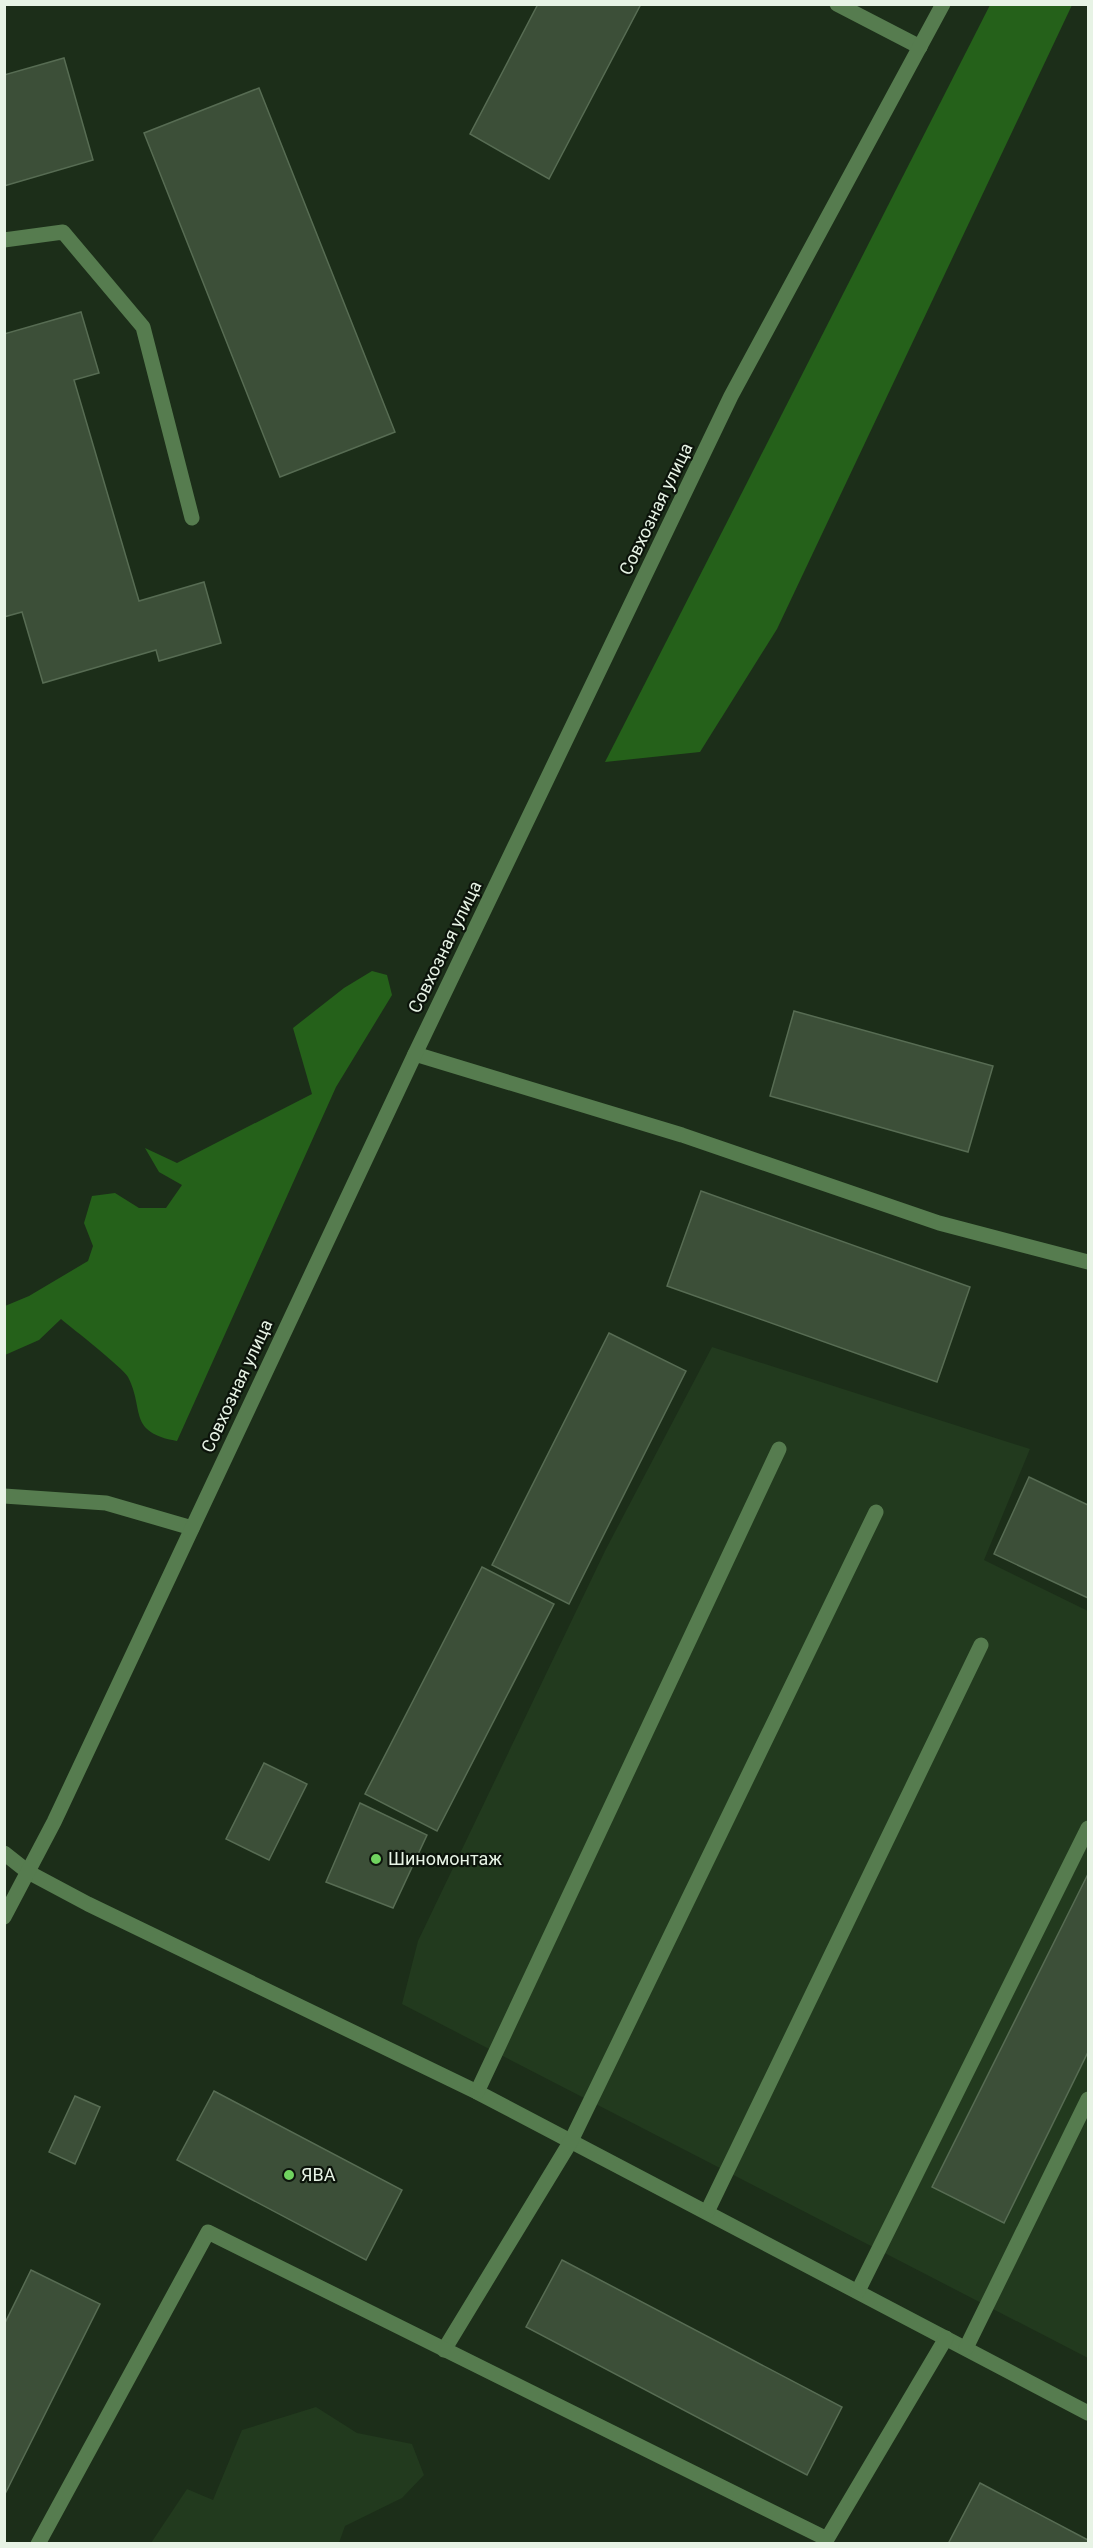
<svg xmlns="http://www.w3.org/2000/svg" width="1093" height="2548" font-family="Roboto,sans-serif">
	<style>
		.built { fill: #223a1e }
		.forest { fill: #25611a }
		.building { fill: #3c4f38; stroke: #576c53; stroke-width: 1.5 }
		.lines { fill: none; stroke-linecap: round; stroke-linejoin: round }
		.minor { stroke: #567c4f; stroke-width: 15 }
		.poi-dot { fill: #70d35f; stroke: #0c140b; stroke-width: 2 }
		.labels { text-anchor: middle; stroke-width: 4.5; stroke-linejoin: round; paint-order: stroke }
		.street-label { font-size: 18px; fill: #e7f3e5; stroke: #0c140b }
		.poi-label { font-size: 18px; fill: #e7f3e5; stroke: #0c140b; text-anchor: start }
	</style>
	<rect width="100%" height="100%" fill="#1c2e19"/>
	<g class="built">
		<path d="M712,1347L1030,1449L984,1560L1088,1611V2358L402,2004L418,1941L605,1551Z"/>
		<path d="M316,2407L357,2433L412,2444L424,2475L402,2498L345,2526L339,2543H151L187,2489L213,2500L242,2430Z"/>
	</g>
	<g class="forest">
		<path d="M990,5H1072L777,629L700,752L605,762Z"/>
		<path d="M372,971L387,975L392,995L336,1087L177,1441C127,1432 145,1410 128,1377C122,1367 73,1329 61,1319L39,1340L5,1355V1306L29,1296L88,1261L93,1246L84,1223L92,1196L115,1193L139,1208H166L182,1185L159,1172L145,1148L177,1163L312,1094L293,1028L344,988Z"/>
	</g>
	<g class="building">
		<path d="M538,4H641L549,179L470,134Z"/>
		<path d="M64,58L93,160L4,186V75Z"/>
		<path d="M259,88L395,432L280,477L144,133Z"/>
		<path d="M81,312L99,373L74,380L139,601L204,582L221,643L159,661L156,650L43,683L22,612L4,617V334Z"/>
		<path d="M794,1011L993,1066L968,1152L770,1096Z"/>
		<path d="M701,1191L970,1287L937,1382L667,1286Z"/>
		<path d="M609,1333L686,1371L569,1604L492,1565Z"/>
		<path d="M1029,1477L1088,1505V1598L994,1554Z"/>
		<path d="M482,1567L554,1604L437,1831L365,1794Z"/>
		<path d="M264,1763L307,1784L269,1860L226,1839Z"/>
		<path d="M360,1803L427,1835L393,1908L326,1882Z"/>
		<path d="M1088,1874V2052L1004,2223L932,2187Z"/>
		<path d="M214,2091L402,2190L366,2260L177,2160Z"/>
		<path d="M75,2096L100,2107L75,2164L49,2152Z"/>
		<path d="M562,2260L842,2407L807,2475L526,2327Z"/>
		<path d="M31,2270L100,2304L4,2496V2325Z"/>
		<path d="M980,2483L1088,2540V2544H948Z"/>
	</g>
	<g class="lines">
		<g class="minor">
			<path d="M837,4L920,47"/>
			<path d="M4,240L63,232L143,327L192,518"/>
			<path d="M415,1054L682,1135L939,1223L1088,1262"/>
			<path d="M4,1496L106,1503L192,1528"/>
			<path d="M4,1853L28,1872L88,1904L477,2092L1088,2413"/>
			<path d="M4,1917L54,1822L415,1054L731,396L943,4"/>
			<path d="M477,2092L779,1449"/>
			<path d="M707,2212L981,1645"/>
			<path d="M858,2291L1088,1828"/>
			<path d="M966,2348L1088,2099"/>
			<path d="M444,2350L571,2141L876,1512"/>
			<path d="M38,2544L208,2232L827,2539L946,2338"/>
		</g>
	</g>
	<g class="poi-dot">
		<circle cx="376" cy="1859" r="6"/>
		<circle cx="289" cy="2175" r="6"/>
	</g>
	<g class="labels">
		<g class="street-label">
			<text transform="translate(656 509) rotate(-64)" y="6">Совхозная улица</text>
			<text transform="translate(445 947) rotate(-64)" y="6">Совхозная улица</text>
			<text transform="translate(237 1386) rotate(-65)" y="6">Совхозная улица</text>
		</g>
		<g class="poi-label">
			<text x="388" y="1865">Шиномонтаж</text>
			<text x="301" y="2181">ЯВА</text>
		</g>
	</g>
	<rect width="1093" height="2548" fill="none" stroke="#e7f3e5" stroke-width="12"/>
</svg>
